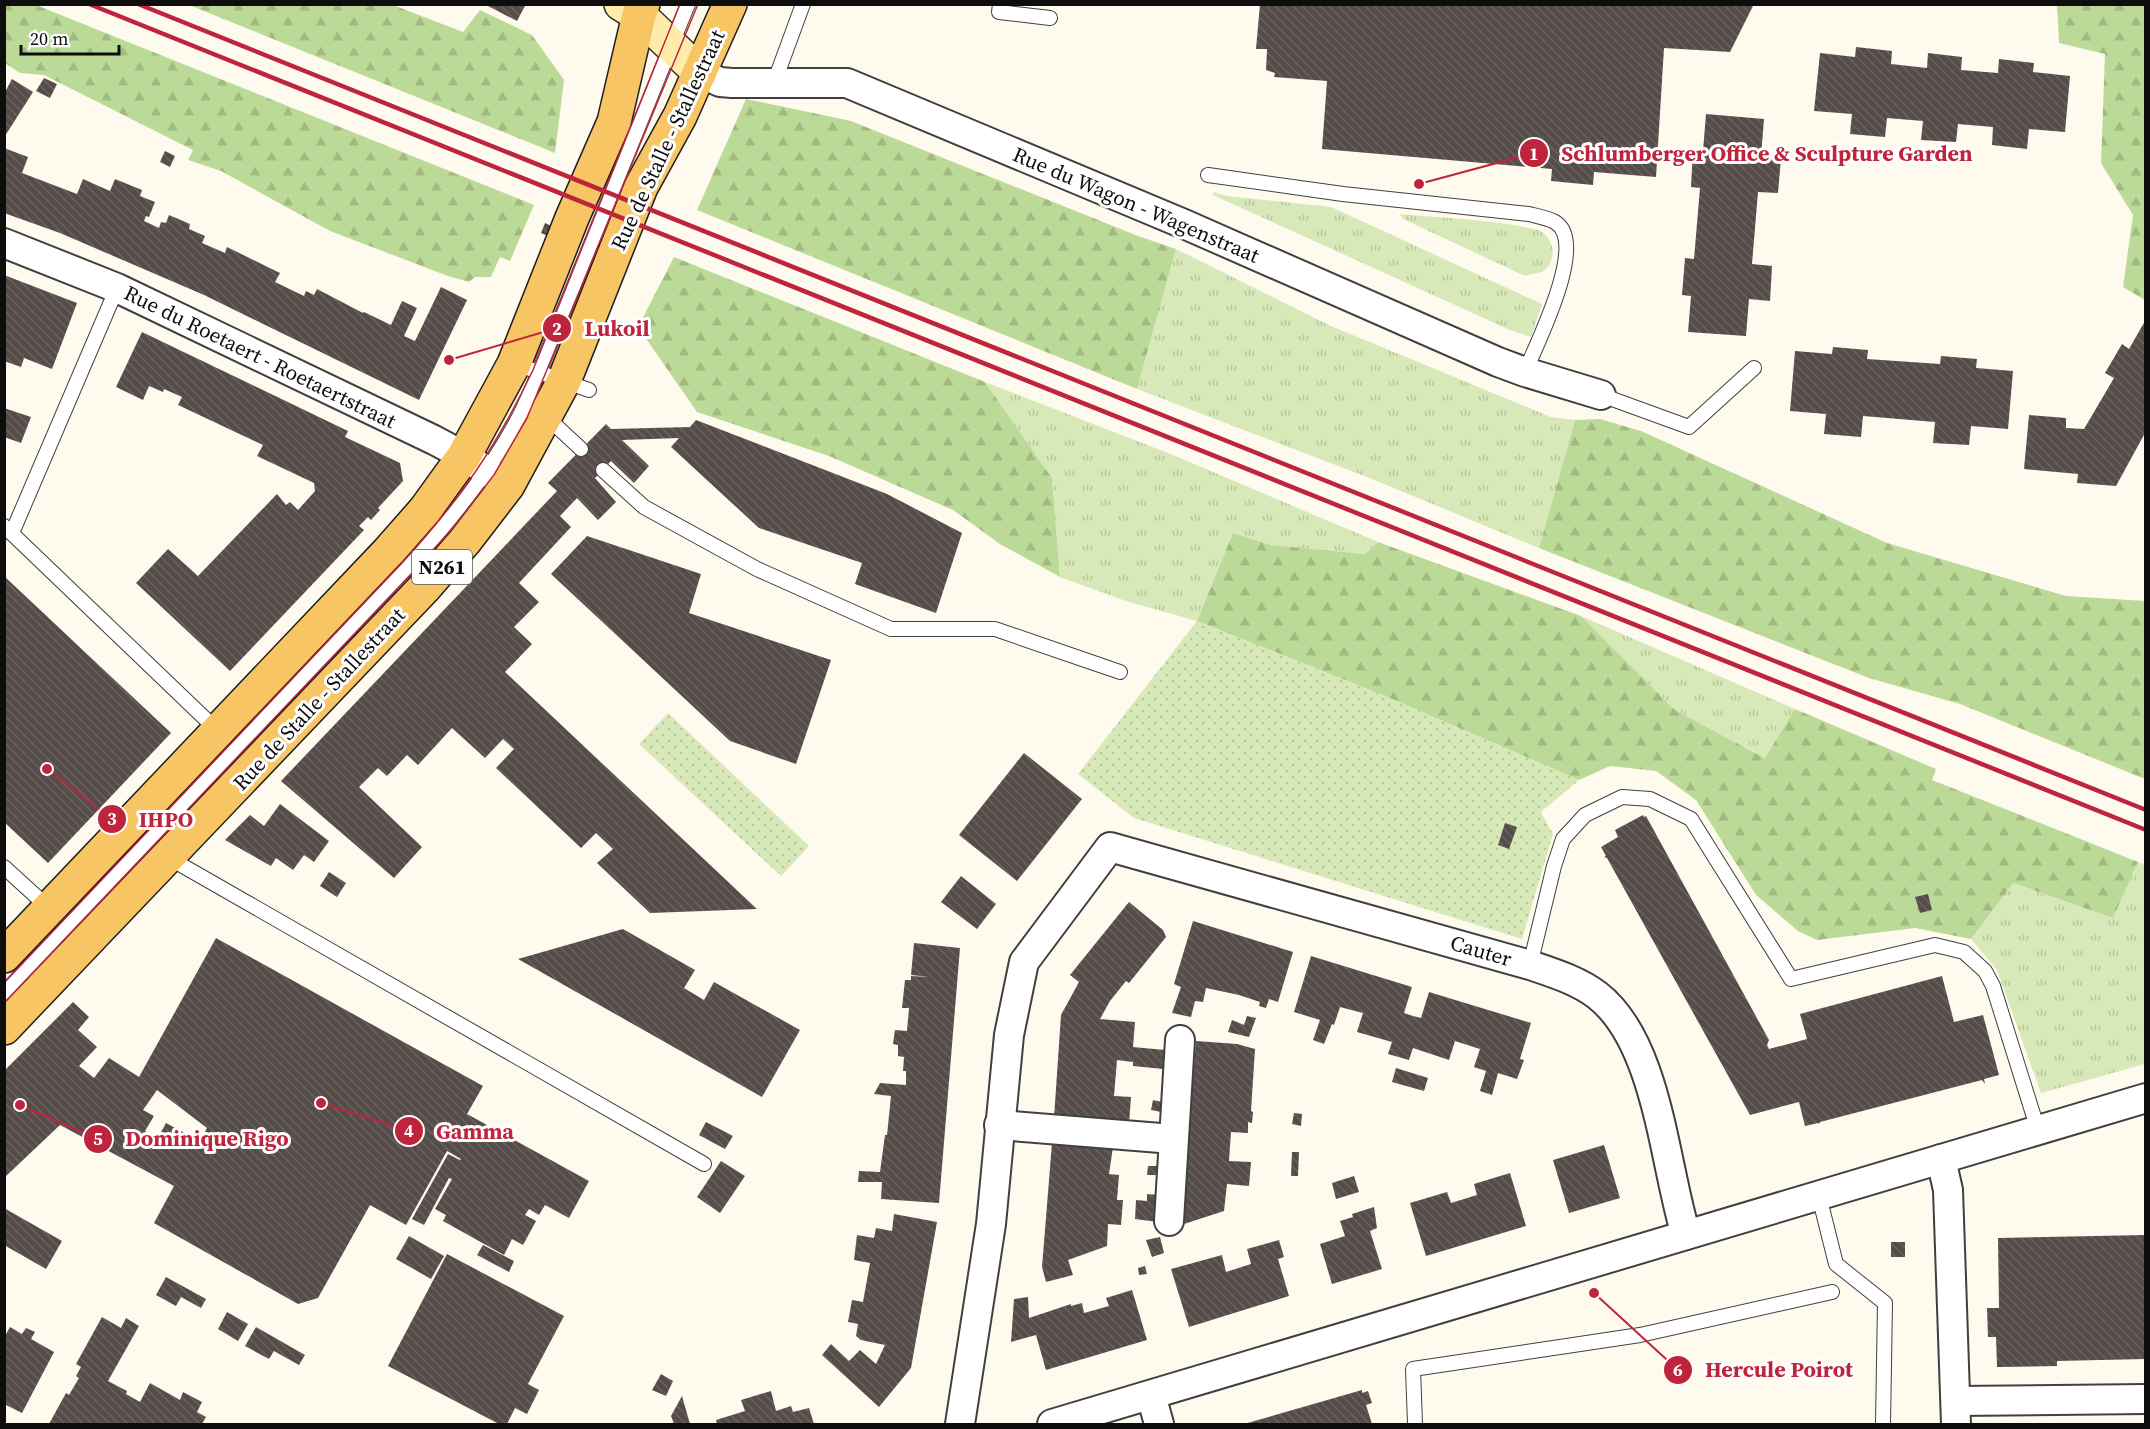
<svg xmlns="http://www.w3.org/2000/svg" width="2150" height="1429" font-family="'Source Serif 4',serif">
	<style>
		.grass { fill: url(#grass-tufts) }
		.forest { fill: url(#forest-firs) }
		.park { fill: url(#park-dots) }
		.building { fill: url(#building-back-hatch); fill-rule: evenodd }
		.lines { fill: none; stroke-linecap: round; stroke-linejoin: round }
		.lane-casing { stroke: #404040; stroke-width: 16 }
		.street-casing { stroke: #404040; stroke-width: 32 }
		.secondary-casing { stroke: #2f2f2f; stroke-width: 36 }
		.primary-casing { stroke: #1e1e1e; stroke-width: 36 }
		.lane { stroke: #fff; stroke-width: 14 }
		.street { stroke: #fff; stroke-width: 28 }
		.secondary { stroke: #ffeca9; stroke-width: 33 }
		.primary { stroke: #f8c564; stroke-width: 33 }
		.tram { stroke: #be253d; stroke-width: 1.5 }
		.rail { stroke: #be253d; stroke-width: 4.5 }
		.labels { text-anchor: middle; stroke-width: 6; stroke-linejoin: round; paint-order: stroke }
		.shield { fill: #fff; stroke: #565656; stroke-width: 1.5 }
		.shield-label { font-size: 20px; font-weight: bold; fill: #0d0d0d }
		.street-label { font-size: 21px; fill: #0d0d0d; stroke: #fff }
		.leader { fill: none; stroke: #be253d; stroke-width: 2 }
		.callout-dot { fill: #be253d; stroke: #fff; stroke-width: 2 }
		.mark-label { font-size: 18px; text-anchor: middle; font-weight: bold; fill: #fff }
		.callout-label { font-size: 22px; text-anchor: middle; font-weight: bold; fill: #be253d; stroke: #fff; stroke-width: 6; stroke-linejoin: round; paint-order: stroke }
	</style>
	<defs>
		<pattern id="grass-tufts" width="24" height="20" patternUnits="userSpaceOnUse" patternTransform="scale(1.5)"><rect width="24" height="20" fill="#d7e9b8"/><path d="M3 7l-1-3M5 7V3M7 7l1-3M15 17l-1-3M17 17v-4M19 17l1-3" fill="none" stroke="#b7c79d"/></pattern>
		<pattern id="forest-firs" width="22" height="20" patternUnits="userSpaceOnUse" patternTransform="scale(1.5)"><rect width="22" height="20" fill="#bcda97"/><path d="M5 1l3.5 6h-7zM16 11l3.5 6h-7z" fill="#a0ba81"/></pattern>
		<pattern id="park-dots" width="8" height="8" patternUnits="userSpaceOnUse" patternTransform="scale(1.5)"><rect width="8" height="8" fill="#d7e9b8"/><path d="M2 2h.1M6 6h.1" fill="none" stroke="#b7c79d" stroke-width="1.8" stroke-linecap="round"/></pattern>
		<pattern id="building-back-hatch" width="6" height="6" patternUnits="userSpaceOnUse" patternTransform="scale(1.5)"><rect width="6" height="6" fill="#564d4a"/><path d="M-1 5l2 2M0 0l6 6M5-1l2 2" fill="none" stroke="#696260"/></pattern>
	</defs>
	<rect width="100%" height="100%" fill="#fffaee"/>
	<g class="grass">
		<path d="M1213,192L1227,196L1331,207L1542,304L1531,337L1510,330L1213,195Z"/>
		<path d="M1400,214C1441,218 1483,219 1524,227C1529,228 1537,229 1542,232C1555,241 1557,262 1543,271C1538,274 1531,274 1525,276L1403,219Z"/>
		<path d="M1176,249L1331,326L1551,417L1575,420L1539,548L1367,477L1137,389Z"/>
		<path d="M985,382L1173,455L1378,542L1365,554L1271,545L1233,533L1197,621L1126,601L1060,577L1052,478Z"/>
		<path d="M1581,616L1795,709L1766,758L1675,710Z"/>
		<path d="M2138,862L2145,865V1064L2041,1093L1997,970L1971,939L2012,883L2113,918Z"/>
	</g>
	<g class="forest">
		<path d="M4,5H36L534,205L510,261L500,257L491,277H475L469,282L448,276L330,231L221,171L188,160L193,150L44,75L20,73L5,63Z"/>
		<path d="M189,5H393L463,32L480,10L532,35L564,80L555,153Z"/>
		<path d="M2057,5H2145V300L2123,287L2133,215L2101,163L2105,54L2059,43Z"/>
		<path d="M746,99L851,121L1138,236L1176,249L1137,389L697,210Z"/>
		<path d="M674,257L985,382L1052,478L1060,577L1000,544L953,510L829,456L697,412L638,327Z"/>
		<path d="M1600,419L1641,431L1887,543L2066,596L2145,601V779L1960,704L1869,678L1539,548L1575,420Z"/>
		<path d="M1233,533L1271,545L1365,554L1378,542L1581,616L1675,710L1765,758L1795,709L1936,769L1932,780L2138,862L2113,918L2013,883L1971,939L1915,928L1817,940L1798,931L1756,895L1696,800L1656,771L1610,766L1579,780L1380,694L1197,621Z"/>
	</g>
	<g class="park">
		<path d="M1197,621L1380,694L1579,780L1541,812L1553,834L1522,939L1134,818L1078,774Z"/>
		<path d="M668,713L809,846L781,876L639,744Z"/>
	</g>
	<g class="building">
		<path d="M490,4H526L517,21L488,6Z"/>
		<path d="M1260,4H1754L1730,52L1664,48L1656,177L1594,172L1593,185L1551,181L1552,169L1322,149L1327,81L1274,77L1275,73L1266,70L1267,49H1256Z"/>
		<path d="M1856,47L1892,51L1891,64L1927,68L1928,53L1962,57L1961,70L1998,73L1999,59L2034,63L2033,72L2070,76L2065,132L2029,129L2027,149L1992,145L1993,127L1958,124L1956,142L1921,140L1923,121L1887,118L1885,137L1850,134L1852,114L1814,111L1820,53L1855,57Z"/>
		<path d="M44,78L57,84L50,98L36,91Z"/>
		<path d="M12,79L33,92L5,136V92Z"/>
		<path d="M1706,114L1764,119L1761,156L1781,158L1778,193L1758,192L1752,264L1772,266L1770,301L1749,299L1746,336L1688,332L1691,296L1682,295L1685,258L1694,259L1700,188L1691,187L1693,150L1703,151Z"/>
		<path d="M4,148L28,157L22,173L77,194L83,179L110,191L115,179L142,190L140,196L155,202L149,217L146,216L144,221L159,228L161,222L166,223L169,215L190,224L189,229L205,236L202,243L225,253L227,247L280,273L275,282L304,296L306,291L314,295L317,289L363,313L364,312L391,325L402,301L417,308L404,336L415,341L441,287L467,300L419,400L204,295L60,233L4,213Z"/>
		<path d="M165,151L175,156L170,167L160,162Z"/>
		<path d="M545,223L552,226L548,236L541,233Z"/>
		<path d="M4,275L77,303L52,369L24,358L21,367L4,361Z"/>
		<path d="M2145,321V433L2116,486L2077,483L2078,474L2024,469L2029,415L2066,418V428L2084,429L2114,378L2105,373L2122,344L2129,349Z"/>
		<path d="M142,332L348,431L345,437L400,463L403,481L378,508L380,510L371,520L368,517L359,526L364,530L230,671L136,583L168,549L198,576L277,494L286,505L290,502L298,510L315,491L314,483L257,456L263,445L178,405L182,397L164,389L163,392L149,386L143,400L116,387Z"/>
		<path d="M1833,347L1868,350L1867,359L1940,364L1941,356L1977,359L1976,368L2013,371L2008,429L1971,426L1969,445L1933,443L1935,422L1863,416L1861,437L1824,434L1826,414L1790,411L1795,351L1832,354Z"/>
		<path d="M4,408L31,417L21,443L4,437Z"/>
		<path d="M696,420L887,494L962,533L936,613L855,584L862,563L759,528L671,447L679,438L622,440L649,466L634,483L611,461L595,478L616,502L598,520L577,498L560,516L571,527L519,583L539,602L514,627L532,644L505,672L757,909L650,913L597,863L613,849L596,833L581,848L496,768L514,749L503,739L485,758L452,728L418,765L407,755L387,776L378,768L359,787L422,847L394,878L281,781L557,491L548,483L606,424L611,429L690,427Z"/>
		<path d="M587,536L701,574L689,613L831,660L796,764L730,741L551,574Z"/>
		<path d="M4,576L171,733L48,863L4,822Z"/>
		<path d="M1024,753L1082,799L1017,881L959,835Z"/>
		<path d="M280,804L329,841L314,862L304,855L293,870L276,858L271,866L225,840L250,815L264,826Z"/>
		<path d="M1643,815L1644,817L1646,816L1769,1040L1767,1045L1769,1049L1807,1039L1800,1014L1942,976L1954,1022L1983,1015L1999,1075L1984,1079L1985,1084L1982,1080L1820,1122L1819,1124L1818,1123L1805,1126L1799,1102L1750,1115L1607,858L1604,857L1606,856L1601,847L1618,837L1615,830Z"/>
		<path d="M1505,823L1517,827L1509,849L1498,845Z"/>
		<path d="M329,872L346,883L337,897L320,886Z"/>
		<path d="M961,876L996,904L977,929L941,902Z"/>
		<path d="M1928,894L1932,910L1920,913L1915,897Z"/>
		<path d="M1129,902L1163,930L1166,937L1129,983L1126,981L1110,1001L1100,1019L1135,1022L1133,1047L1165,1050L1163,1069L1133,1066V1062L1117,1060L1114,1096L1131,1097L1129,1124L1054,1118L1061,1015L1079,982L1070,975Z"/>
		<path d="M1193,921L1293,952L1278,1002L1269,999L1266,1008L1259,1006L1260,1002L1239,995L1206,988L1203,1002L1195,1001L1191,1017L1172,1013L1181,987L1174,984Z"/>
		<path d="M623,929L695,970L684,988L704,1000L714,982L800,1030L762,1097L518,959Z"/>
		<path d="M216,938L483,1086L467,1114L589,1181L569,1218L545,1205L539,1215L529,1209L525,1215L536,1221L523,1245L512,1239L504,1255L443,1221L446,1215L435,1209L452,1179L449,1178L424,1225L412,1219L448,1154L460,1160L461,1159L447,1151L406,1225L370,1205L318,1298L298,1304L154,1223L174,1186L60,1125L4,1178V1071L73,1002L89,1017L78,1030L97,1047L79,1066L94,1078L109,1058L139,1077ZM157,1090L207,1128L200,1141L166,1123L158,1138L145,1131L154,1116L143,1110Z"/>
		<path d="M914,943L960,948L939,1203L881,1199L882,1182H858L859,1171L880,1172L885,1135H887L891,1096L874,1094L880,1083L906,1085V1071H903L904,1057L898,1056V1045L893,1044L895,1030L907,1031L909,1008H902L905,980H911V976L930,977L911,975Z"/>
		<path d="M1311,956L1412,987L1404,1013L1413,1016L1421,1018L1429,992L1531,1023L1520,1059L1524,1060L1517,1079L1498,1073L1492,1095L1480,1091L1486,1071L1474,1067L1480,1049L1455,1041L1449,1060L1413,1048L1409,1060L1388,1054L1392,1042L1357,1032L1363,1013L1340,1007L1334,1025L1332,1024L1324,1044L1313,1040L1320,1020L1294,1012Z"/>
		<path d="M1247,1016L1256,1018L1249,1037L1228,1032L1232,1020L1244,1025Z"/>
		<path d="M1196,1041L1237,1044L1255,1049L1251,1111L1253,1112L1252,1123L1248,1122V1133L1231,1132L1229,1161L1251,1162L1249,1186L1227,1184L1224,1211L1181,1225Z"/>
		<path d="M1396,1068L1428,1078L1424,1091L1392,1082Z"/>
		<path d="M1153,1100L1162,1102L1161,1112L1151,1110Z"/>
		<path d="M1294,1113L1302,1114L1301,1126L1292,1124Z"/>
		<path d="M706,1122L733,1136L725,1149L699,1135Z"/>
		<path d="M1052,1143L1113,1147L1109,1174L1119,1175L1117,1200H1123L1121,1225L1108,1224L1107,1246L1068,1260L1073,1275L1046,1282L1042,1267Z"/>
		<path d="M1604,1145L1620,1198L1569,1213L1553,1160Z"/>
		<path d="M1292,1152H1299L1298,1176H1291Z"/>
		<path d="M721,1161L745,1176L720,1213L697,1197Z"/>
		<path d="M1148,1166H1157L1156,1175H1147Z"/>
		<path d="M1510,1173L1526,1226L1426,1256L1410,1203L1447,1192L1451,1203L1477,1195L1474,1184Z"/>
		<path d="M1354,1176L1359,1192L1336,1199L1332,1183Z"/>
		<path d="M1147,1194L1159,1195L1158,1222L1135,1219L1136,1200L1147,1201Z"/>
		<path d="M1374,1207L1377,1228L1370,1231L1382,1269L1332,1284L1320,1244L1345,1236L1340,1221L1353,1217L1352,1214Z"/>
		<path d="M4,1208L62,1241L46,1269L4,1245Z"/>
		<path d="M894,1214L937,1222L911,1368L879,1407L822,1355L831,1344L849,1361L860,1350L876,1364L885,1345L861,1340L856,1336L858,1324L848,1322L852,1300L863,1302L870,1263L854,1260L857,1235L874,1238L876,1228L892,1231Z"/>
		<path d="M2145,1235V1359L2057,1361V1366L1997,1367L1996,1337H1988L1987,1308H1999L1998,1238Z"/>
		<path d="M409,1236L444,1256L431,1279L396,1259Z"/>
		<path d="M1160,1237L1164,1253L1152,1257L1146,1240Z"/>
		<path d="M1279,1240L1284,1257L1278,1259L1289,1296L1189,1327L1171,1269L1222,1255L1226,1272L1251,1264L1247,1249Z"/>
		<rect x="1891" y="1242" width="14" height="15"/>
		<path d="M483,1245L514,1261L509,1272L477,1255Z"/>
		<path d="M447,1254L564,1316L528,1384L539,1390L527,1414L515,1408L507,1424H499L388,1366Z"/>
		<path d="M1145,1266L1147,1274L1139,1275L1138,1268Z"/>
		<path d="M166,1277L206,1299L201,1308L181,1297L176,1306L156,1295Z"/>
		<path d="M1132,1290L1147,1340L1046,1370L1036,1335L1011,1342L1014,1299L1028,1297L1029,1318L1071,1304V1306L1082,1303L1084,1313L1109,1306L1106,1298Z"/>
		<path d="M227,1312L248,1324L238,1341L218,1329Z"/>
		<path d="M102,1317L121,1328L126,1318L139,1326L108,1381L127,1391L126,1394L140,1402L150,1383L180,1400L183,1392L202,1402L197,1412L206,1417L202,1424H49L66,1393L69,1395L79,1378L76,1376L81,1367L76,1364Z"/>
		<path d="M10,1327L22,1334L26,1328L35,1332L31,1339L54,1352L22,1413L4,1404V1338Z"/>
		<path d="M256,1327L305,1355L299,1365L274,1351L269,1359L245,1346Z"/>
		<path d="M661,1374L673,1381L666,1396L652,1390Z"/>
		<path d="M1362,1390V1393L1368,1391L1372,1403L1366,1405L1372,1424H1244Z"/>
		<path d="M771,1391L776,1411L791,1406L793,1412L809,1408L814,1424H717L716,1420L745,1411L741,1400Z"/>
		<path d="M682,1396L690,1424H674L671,1416Z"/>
	</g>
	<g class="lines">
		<g class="lane-casing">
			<g id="lane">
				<path d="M1000,4L999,12L1050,18"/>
				<path d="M774,83L803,4"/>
				<path d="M1208,175L1343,194L1529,214C1537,216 1548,218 1555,222C1589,242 1536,345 1525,372"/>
				<path d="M530,369L589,390"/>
				<path d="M1601,395L1689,427L1754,368"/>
				<path d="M544,418L552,422L581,449"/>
				<path d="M603,470L644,507L757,569L891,629H995L1120,672"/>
				<path d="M4,526L218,731"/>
				<path d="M12,533L117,288"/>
				<path d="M169,858L704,1164"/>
				<path d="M4,867L50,909"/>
				<path d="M1530,965L1554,866L1563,839L1585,815L1622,797L1650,799L1691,819L1791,979L1935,945L1964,952L1985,971L1993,986L2038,1130"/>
				<path d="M4,993L407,568C450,521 491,471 520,415C527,401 533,386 539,372L688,4"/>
				<path d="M1819,1196L1836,1264L1885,1303L1883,1424"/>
				<path d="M1415,1424L1413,1369L1640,1335L1832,1292"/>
			</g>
		</g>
		<g class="street-casing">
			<g id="street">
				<path d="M700,73L720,82L732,83H847L1184,224L1498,362L1525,372L1601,395"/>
				<path d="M4,243L117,288L434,440L464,456L508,485"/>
				<path d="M999,1125L1173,1139"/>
				<path d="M1941,1159L1948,1190L1956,1424"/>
				<path d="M1169,1221L1180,1040"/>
				<path d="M1151,1395L1159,1424"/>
				<path d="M1956,1401L2146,1399"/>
				<path d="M960,1424L991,1224L1009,1035L1024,962L1110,847L1530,965C1553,973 1577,980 1597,995C1658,1042 1664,1164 1686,1235"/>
				<path d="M1052,1424L2146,1098"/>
			</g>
		</g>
		<g class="secondary-casing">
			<path id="secondary" d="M621,4L639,15L700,73"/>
		</g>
		<g class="primary-casing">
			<g id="primary">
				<path d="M4,956L389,551L425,510L464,456L514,364L572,218L614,122L639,15L643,4"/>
				<path d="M4,1028L426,586L465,541L508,485L564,381L641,187L680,116L730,4"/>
			</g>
		</g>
		<use href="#lane" class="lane"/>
		<use href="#street" class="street"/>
		<use href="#secondary" class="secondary"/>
		<use href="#primary" class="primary"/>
		<g class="tram">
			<path d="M4,983L402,563C459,501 497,446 533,370L680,4"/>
			<path d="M4,1003L412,573L452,529L494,475L527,418L698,4"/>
		</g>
		<g class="rail">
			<path d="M89,4L2146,830"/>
			<path d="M138,4L2146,810"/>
		</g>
	</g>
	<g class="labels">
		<rect class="shield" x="412" y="550" width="60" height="34" rx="4.5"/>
		<g class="shield-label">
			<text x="442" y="574">N261</text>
		</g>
		<g class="street-label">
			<text transform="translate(668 140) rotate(-65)" y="7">Rue de Stalle - Stallestraat</text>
			<text transform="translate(1136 205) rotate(23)" y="7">Rue du Wagon - Wagenstraat</text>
			<text transform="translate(260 357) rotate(26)" y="7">Rue du Roetaert - Roetaertstraat</text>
			<text transform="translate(319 699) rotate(-47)" y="7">Rue de Stalle - Stallestraat</text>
			<text transform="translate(1481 951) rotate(16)" y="7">Cauter</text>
		</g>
	</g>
	<path class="leader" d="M1419 184L1534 153M449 360L557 328M47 769L112 819M321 1103L409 1131M20 1105L98 1139M1594 1293L1678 1370"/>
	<g class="callout-dot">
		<circle cx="1419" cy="184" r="6"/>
		<circle cx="449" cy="360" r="6"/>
		<circle cx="47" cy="769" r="6"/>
		<circle cx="321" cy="1103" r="6"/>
		<circle cx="20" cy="1105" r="6"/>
		<circle cx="1594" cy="1293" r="6"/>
		<circle cx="1534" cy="153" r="15"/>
		<circle cx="557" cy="328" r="15"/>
		<circle cx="112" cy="819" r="15"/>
		<circle cx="409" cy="1131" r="15"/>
		<circle cx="98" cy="1139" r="15"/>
		<circle cx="1678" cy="1370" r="15"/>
	</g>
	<g class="mark-label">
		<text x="1534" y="160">1</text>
		<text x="557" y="335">2</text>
		<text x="112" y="825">3</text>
		<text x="409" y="1137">4</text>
		<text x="98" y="1145">5</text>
		<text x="1678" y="1376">6</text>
	</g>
	<g class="callout-label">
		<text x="1767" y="161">Schlumberger Office &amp; Sculpture Garden</text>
		<text x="617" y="336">Lukoil</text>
		<text x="166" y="827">IHPO</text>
		<text x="475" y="1139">Gamma</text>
		<text x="207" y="1146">Dominique Rigo</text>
		<text x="1779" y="1377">Hercule Poirot</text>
	</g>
	<rect width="2150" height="1429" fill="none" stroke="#0d0d0d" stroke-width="12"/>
	<path d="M21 45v9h98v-9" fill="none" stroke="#0d0d0d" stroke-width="3"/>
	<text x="30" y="45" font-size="18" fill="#0d0d0d" stroke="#ffffff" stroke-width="4.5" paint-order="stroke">20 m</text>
</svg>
